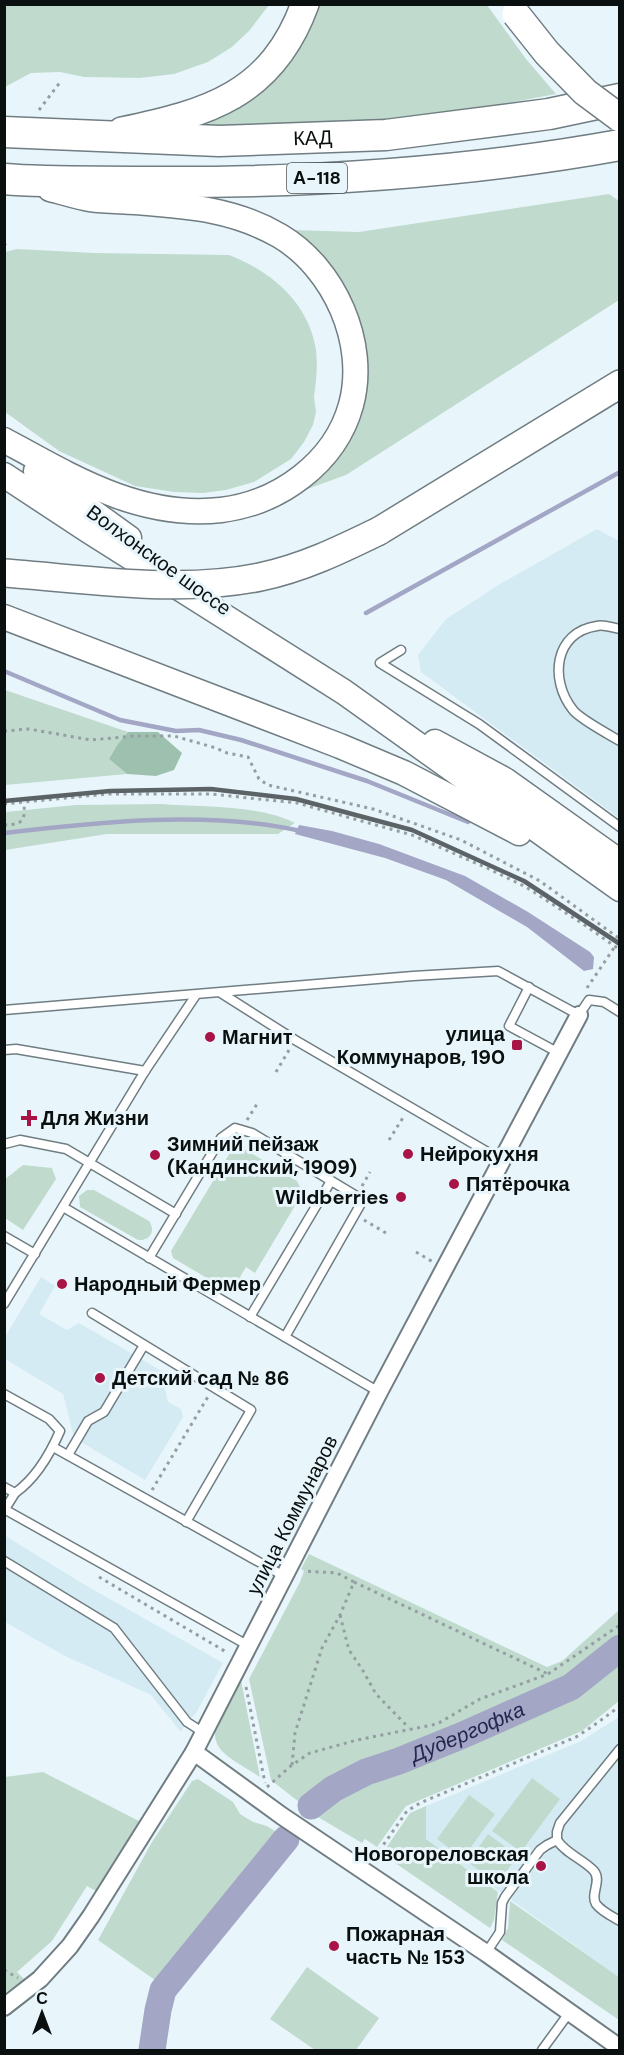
<svg xmlns="http://www.w3.org/2000/svg" width="624" height="2055" font-family="'DM Sans',sans-serif">
	<style>
		.built { fill: #d4ebf3 }
		.green { fill: #c0dbcd }
		.forest { fill: #9ec1af }
		.water { fill: #a3a6c5 }
		.lines { fill: none; stroke-linecap: round; stroke-linejoin: round }
		.stream { stroke: #a3a6c5; stroke-width: 4.5 }
		.river { stroke: #a3a6c5; stroke-width: 27 }
		.service-casing { stroke: #707d82; stroke-width: 11 }
		.minor-casing { stroke: #707d82; stroke-width: 20 }
		.secondary-casing { stroke: #707d82; stroke-width: 27 }
		.trunk-casing { stroke: #707d82; stroke-width: 30 }
		.motorway-casing { stroke: #707d82; stroke-width: 33 }
		.path { stroke: #949ea3; stroke-width: 3; stroke-dasharray: 3 4.5; stroke-linecap: butt }
		.service { stroke: #fff; stroke-width: 8 }
		.minor { stroke: #fff; stroke-width: 16 }
		.secondary { stroke: #fff; stroke-width: 24 }
		.trunk { stroke: #fff; stroke-width: 27 }
		.motorway { stroke: #fff; stroke-width: 30 }
		.rail { stroke: #5b6366; stroke-width: 4.5 }
		.primary-bridge-casing { stroke: #707d82; stroke-width: 30; stroke-linecap: butt }
		.trunk-bridge-casing { stroke: #707d82; stroke-width: 30; stroke-linecap: butt }
		.primary-bridge { stroke: #fff; stroke-width: 27 }
		.trunk-bridge { stroke: #fff; stroke-width: 27 }
		.poi-dot { fill: #a91446; stroke: #e8f6fc; stroke-width: 2 }
		.labels { text-anchor: middle; stroke-width: 6; stroke-linejoin: round; paint-order: stroke }
		.shield { fill: #e8f6fc; stroke: #4d5457; stroke-width: 1.5 }
		.shield-label { font-size: 18px; font-weight: bold; fill: #0a0f10 }
		.street-label { font-size: 20px; fill: #0a0f10; stroke: #e8f6fc }
		.poi-label { font-size: 20px; font-weight: bold; fill: #0a0f10; stroke: #e8f6fc; text-anchor: start }
		.water-label { font-size: 21px; font-style: italic; fill: #262650; stroke: #e8f6fc }
	</style>
	<rect width="100%" height="100%" fill="#e8f6fc"/>
	<g class="built">
		<path d="M597,529L619,541V818L421,672L418,655L446,619L500,584Z"/>
		<path d="M41,1277L55,1286L39,1314L67,1330L79,1323L167,1374L163,1381L168,1402L181,1409L183,1417L145,1480L74,1438L63,1394L5,1359V1337Z"/>
		<path d="M4,1535L85,1585L223,1663L196,1713L187,1722L181,1732L151,1695L65,1656L5,1622Z"/>
		<path d="M619,1717V1977L426,1839V1806L581,1741Z"/>
	</g>
	<g class="green">
		<path d="M5,4H269V5L249,31L232,47L208,62L174,74L140,78L84,77L60,72L31,73L5,87Z"/>
		<path d="M314,5H487L526,59L556,94L432,117L241,129L192,125Z"/>
		<path d="M609,194L619,201V300L346,475L302,491L323,473L351,436L359,416L365,363L290,230L359,232Z"/>
		<path d="M17,249L94,253L229,255C271,271 309,303 316,350C318,366 316,382 314,397L316,412L313,425L304,442L291,459L254,482L226,490L203,493L174,492L135,486L59,451L5,412V252Z"/>
		<path d="M5,690L128,732L117,745L109,759L127,774L5,785Z"/>
		<path d="M161,804C201,807 261,805 295,823L278,834H107L5,850V812L76,805Z"/>
		<path d="M236,1149L246,1150L297,1181L301,1189L299,1199L255,1273L246,1267L240,1277L249,1283L242,1291L234,1294L173,1258L171,1251L231,1151Z"/>
		<path d="M23,1165L52,1168L56,1179L23,1230L5,1218L4,1180Z"/>
		<path d="M87,1190H94L149,1221C156,1231 150,1241 138,1240L80,1207L79,1196Z"/>
		<path d="M309,1554L547,1667L562,1661L619,1610V1640L583,1670L549,1691L343,1779L304,1806L271,1780L249,1679L300,1582L304,1571L301,1569Z"/>
		<path d="M619,1654V1701L582,1731L406,1806L377,1847L365,1839L362,1843L311,1813L341,1788L560,1697L583,1683Z"/>
		<path d="M240,1675L260,1777C248,1769 234,1762 224,1753C200,1732 230,1695 240,1675Z"/>
		<path d="M43,1772L139,1821L96,1891L87,1886L52,1941L17,1972L24,1979L5,1993V1777Z"/>
		<path d="M532,1778L560,1799L521,1852L492,1831Z"/>
		<path d="M198,1779L233,1802L240,1814L253,1822L267,1826L283,1836L162,1985L98,1940L152,1842L192,1781Z"/>
		<path d="M469,1795L495,1814L463,1858L437,1839Z"/>
		<path d="M426,1806V1839L498,1892L494,1920L490,1928L382,1854L410,1813Z"/>
		<path d="M488,1834L518,1856L497,1884L468,1862Z"/>
		<path d="M510,1901L619,1977V2020L502,1940L508,1928Z"/>
		<path d="M307,1967L379,2018L356,2050H315L270,2019Z"/>
	</g>
	<path class="forest" d="M128,732H158L182,753L174,770L156,776L127,774L109,759L117,745Z"/>
	<path class="water" d="M299,825L332,831L379,844L465,876L528,912L590,952L594,957L593,969L584,971L527,927L446,880L385,858L295,834Z"/>
	<g class="lines">
		<g class="stream">
			<path d="M366,613L620,472"/>
			<path d="M4,671L120,720L176,731L199,730L241,740L367,781L468,822"/>
			<path d="M4,833C98,822 208,810 301,831"/>
		</g>
		<g class="river">
			<path id="s1" d="M311,1806L333,1789L366,1772L399,1761L463,1735L571,1687L620,1648"/>
			<path d="M152,2050L158,2010L163,1990L286,1839"/>
		</g>
		<g class="service-casing">
			<g id="service">
				<path d="M620,629C613,628 603,624 597,626C554,632 549,680 573,710C580,719 608,734 620,741"/>
				<path d="M401,650L380,663L479,724L620,827"/>
				<path d="M529,987L509,1026L559,1053"/>
				<path d="M221,993L295,1040L503,1161"/>
				<path d="M4,1010L413,976L498,971L579,1015L589,1000L604,1002L620,1012"/>
				<path d="M4,1050L16,1049L145,1071"/>
				<path d="M4,1144L20,1140L66,1149L176,1214"/>
				<path d="M493,1179L505,1185"/>
				<path d="M63,1207L379,1392"/>
				<path d="M4,1236L35,1254"/>
				<path d="M149,1258L221,1138L235,1128L252,1133L363,1200L285,1337"/>
				<path d="M4,1304L145,1071L196,995"/>
				<path d="M92,1313L251,1410L186,1522"/>
				<path d="M250,1317L331,1181"/>
				<path d="M4,1394L49,1419L60,1431C50,1454 35,1479 15,1493L4,1487"/>
				<path d="M53,1447L284,1576"/>
				<path d="M68,1455L88,1421L104,1412L144,1345"/>
				<path d="M4,1509L249,1646"/>
				<path d="M5,1509L15,1493"/>
				<path d="M4,1561L114,1628L187,1722L204,1733"/>
				<path d="M557,1840C566,1854 583,1859 594,1871C602,1881 590,1894 596,1904C601,1911 613,1917 620,1921"/>
				<path d="M486,1953L500,1932L502,1903L505,1897L540,1850L547,1845L557,1840V1832L560,1823L620,1749"/>
				<path d="M542,2050L569,2013"/>
			</g>
		</g>
		<g class="minor-casing">
			<g id="minor">
				<path d="M194,1752L282,1816L486,1953L620,2048"/>
				<path d="M4,2007L40,1979L70,1946L91,1916L194,1752L379,1392L579,1015"/>
			</g>
		</g>
		<g class="secondary-casing">
			<g id="secondary">
				<path d="M4,440C72,477 140,519 221,510C279,503 335,463 351,405C368,343 334,268 280,236C234,209 187,206 135,202C121,201 105,201 90,199C77,197 63,192 50,189"/>
				<path d="M36,471L129,538"/>
				<path d="M4,475L89,531L344,692L620,889"/>
				<path d="M4,617L340,746L404,773L519,833"/>
				<path d="M435,742L505,780L620,862"/>
			</g>
		</g>
		<g class="trunk-casing">
			<g id="trunk">
				<path d="M122,131C208,113 272,95 305,4"/>
				<path d="M379,531L620,384"/>
			</g>
		</g>
		<g class="motorway-casing">
			<g id="motorway">
				<path id="s2" d="M4,132L219,141L386,135L549,114L620,99"/>
				<path d="M4,179C52,183 102,181 150,182C307,183 465,173 620,145"/>
			</g>
		</g>
		<g class="path">
			<path d="M39,110L61,81"/>
			<path d="M4,243L6,246"/>
			<path d="M4,731L29,729L91,740L134,736H174L216,748L227,753L248,757L259,779L268,785L373,809L461,840L540,881L620,939"/>
			<path d="M4,804L108,794H211L297,803L412,835L487,868L526,887L586,926L620,950"/>
			<path d="M4,825C24,824 25,821 24,802"/>
			<path d="M587,988L620,939"/>
			<path d="M276,1072L289,1050"/>
			<path d="M247,1120L257,1104"/>
			<path d="M389,1140L404,1116"/>
			<path d="M362,1186L370,1172"/>
			<path d="M364,1220L386,1233"/>
			<path d="M416,1252L433,1262"/>
			<path d="M152,1490L209,1395"/>
			<path d="M99,1577L228,1653"/>
			<path d="M354,1582L548,1674"/>
			<path d="M340,1615L349,1650L362,1669L376,1694L409,1728"/>
			<path d="M246,1687L265,1783"/>
			<path d="M292,1765L295,1733L322,1648L340,1615L354,1582L337,1573L304,1571"/>
			<path d="M267,1787L292,1765L310,1753L357,1740L437,1724L480,1699L548,1674L620,1625"/>
			<path d="M375,1857L407,1811L420,1803L576,1737L593,1726L620,1706"/>
			<path d="M4,1970L18,1978"/>
		</g>
		<use href="#service" class="service"/>
		<use href="#minor" class="minor"/>
		<use href="#secondary" class="secondary"/>
		<use href="#trunk" class="trunk"/>
		<use href="#motorway" class="motorway"/>
		<path class="rail" d="M4,801L110,791L211,789L296,799L412,830L524,881L620,944"/>
		<g class="primary-bridge-casing">
			<path id="primary-bridge" d="M516,14L547,53L585,92L620,118"/>
		</g>
		<g class="trunk-bridge-casing">
			<path id="trunk-bridge" d="M4,573C87,579 178,594 260,577C303,568 340,550 379,531"/>
		</g>
		<use href="#primary-bridge" class="primary-bridge"/>
		<use href="#trunk-bridge" class="trunk-bridge"/>
	</g>
	<g class="poi-dot">
		<circle cx="210" cy="1037" r="6"/>
		<rect x="511" y="1039" width="12" height="12" rx="3"/>
		<path d="M26 1109h6v6h6v6h-6v6h-6v-6h-6v-6h6z"/>
		<circle cx="408" cy="1154" r="6"/>
		<circle cx="155" cy="1155" r="6"/>
		<circle cx="454" cy="1184" r="6"/>
		<circle cx="401" cy="1197" r="6"/>
		<circle cx="62" cy="1284" r="6"/>
		<circle cx="100" cy="1378" r="6"/>
		<circle cx="541" cy="1866" r="6"/>
		<circle cx="334" cy="1946" r="6"/>
	</g>
	<g class="labels">
		<rect class="shield" x="287" y="163" width="60" height="30" rx="4.5"/>
		<g class="shield-label">
			<text x="317" y="184">А-118</text>
		</g>
		<g class="street-label">
			<text dy="7" stroke="none"><textPath href="#s2" startOffset="309">КАД</textPath></text>
			<text transform="translate(159 560) rotate(36)" y="7">Волхонское шоссе</text>
			<text transform="translate(292 1515) rotate(-63)" y="7">улица Коммунаров</text>
		</g>
		<g class="poi-label">
			<text x="505" y="1041" text-anchor="end">улица<tspan x="505" dy="23">Коммунаров, 190</tspan></text>
			<text x="222" y="1044">Магнит</text>
			<text x="41" y="1125">Для Жизни</text>
			<text x="167" y="1151">Зимний пейзаж<tspan x="167" dy="23">(Кандинский, 1909)</tspan></text>
			<text x="420" y="1161">Нейрокухня</text>
			<text x="466" y="1191">Пятёрочка</text>
			<text x="389" y="1204" text-anchor="end">Wildberries</text>
			<text x="74" y="1291">Народный Фермер</text>
			<text x="112" y="1385">Детский сад № 86</text>
			<text x="529" y="1861" text-anchor="end">Новогореловская<tspan x="529" dy="23">школа</tspan></text>
			<text x="346" y="1941">Пожарная<tspan x="346" dy="23">часть № 153</tspan></text>
		</g>
		<g class="water-label">
			<text dy="7" stroke="none"><textPath href="#s1" startOffset="174">Дудергофка</textPath></text>
		</g>
	</g>
	<rect width="624" height="2055" fill="none" stroke="#0a0f10" stroke-width="12"/>
	<g transform="translate(42 2013)" stroke="#e8f6fc" stroke-width="4.5" paint-order="stroke">
	<path d="M0-4.5L10 22L0 15L-10 22Z" fill="#0a0f10"/>
	<text y="-9" font-size="16" font-weight="bold" text-anchor="middle" fill="#0a0f10">С</text>
	</g>
</svg>
